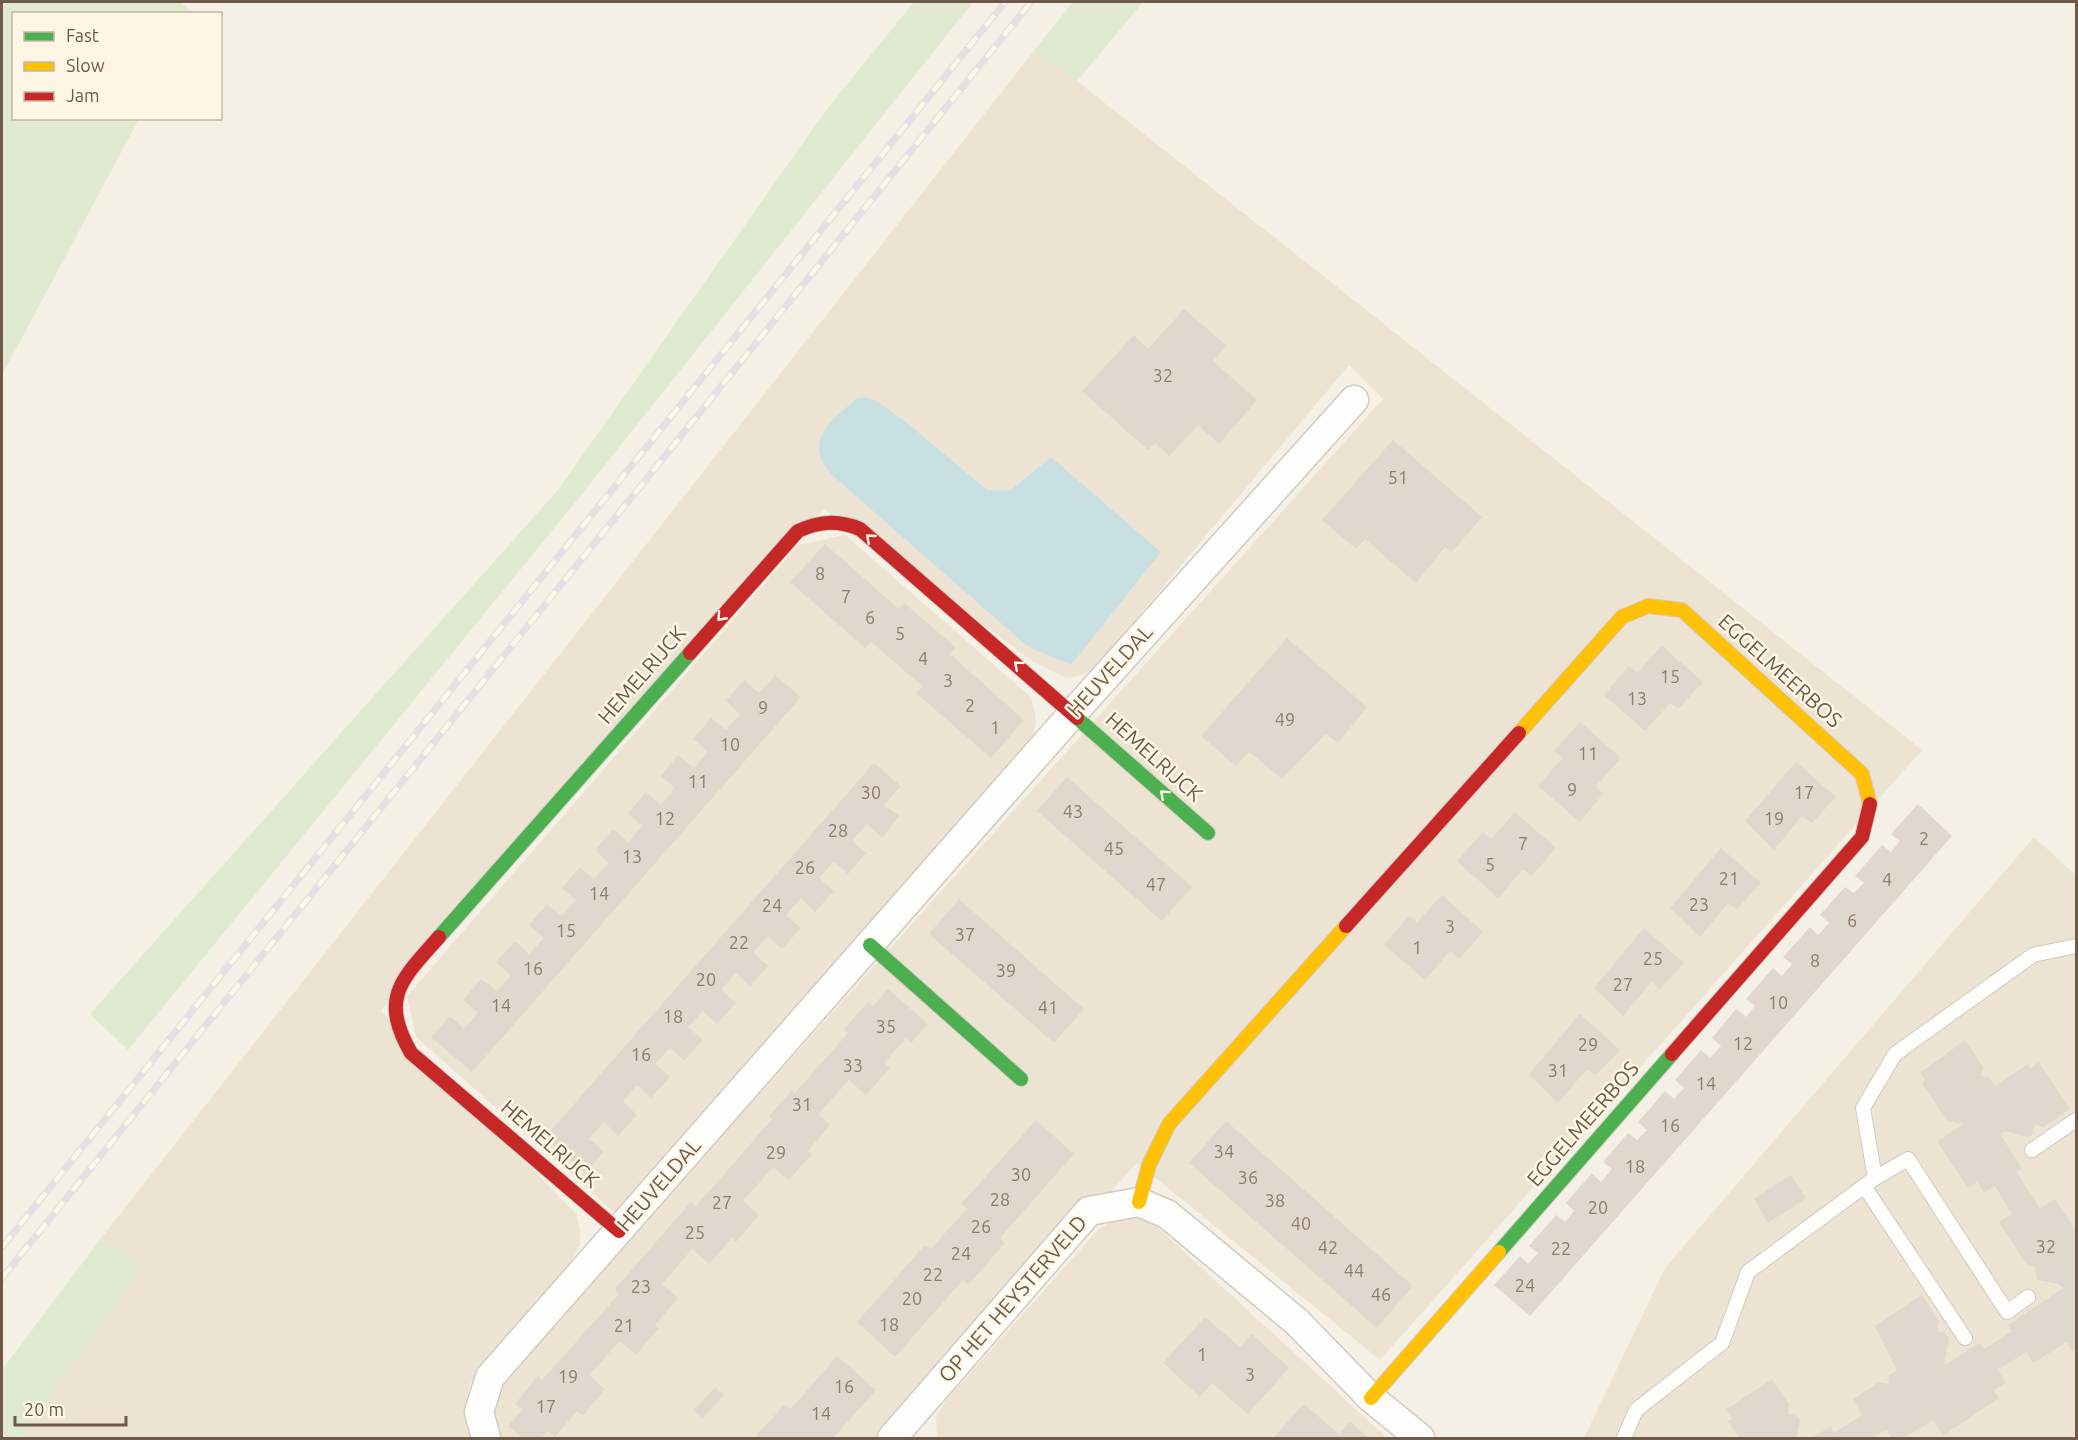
<svg xmlns="http://www.w3.org/2000/svg" width="2078" height="1440" font-family="Ubuntu,sans-serif">
	<style>
		.residential { fill: #ede3d3 }
		.green { fill: #dfead1 }
		.water { fill: #c9e0e3 }
		.building { fill: #e0d8ce }
		.lines { fill: none; stroke-linecap: round; stroke-linejoin: round }
		.lane-casing { stroke: #d2cbc2; stroke-width: 16 }
		.street-casing { stroke: #d2cbc2; stroke-width: 31 }
		.fast-casing { stroke: #d4ccc3; stroke-width: 16 }
		.slow-casing { stroke: #d4ccc3; stroke-width: 16 }
		.jam-casing { stroke: #d4ccc3; stroke-width: 16 }
		.lane { stroke: #fdfdfb; stroke-width: 14 }
		.street { stroke: #fdfdfb; stroke-width: 28 }
		.fast { stroke: #4caf50; stroke-width: 14 }
		.slow { stroke: #ffc107; stroke-width: 14 }
		.jam { stroke: #c62828; stroke-width: 14 }
		.rail-casing { stroke: #e3e1e3; stroke-width: 7 }
		.rail { stroke: #fef6e5; stroke-width: 4.5; stroke-dasharray: 14; stroke-linecap: butt }
		.oneway { stroke: #fef6e5 }
		.labels { text-anchor: middle; stroke-width: 5; stroke-linejoin: round; paint-order: stroke }
		.number-label { font-size: 18px; fill: #8d7b6c }
		.street-label { font-size: 21px; fill: #6f5949; stroke: #fef6e5 }
	</style>
	<rect width="100%" height="100%" fill="#f4f0e6"/>
	<g class="residential">
		<path d="M1033,52L1077,81L1922,750L1380,1360L1137,1163L884,1438H500L491,1416L494,1397L507,1375L1383,399L1349,365L1095,668L1079,676L1066,678L1034,662L824,509L381,1011L577,1215L580,1231V1244L573,1259L555,1283L484,1362L470,1384L464,1410L471,1438H21L143,1265L102,1237Z"/>
		<path d="M845,535L1031,697L1035,713L1036,723L1033,736L1026,747L615,1213L416,1037L407,996L798,545Z"/>
		<path d="M2034,837L2076,875V1438H1584L1665,1268Z"/>
		<path d="M1127,1217L1142,1219L1156,1226L1387,1438H937L936,1417L946,1400L1098,1230L1111,1222Z"/>
	</g>
	<g class="green">
		<path d="M2,2H179L193,13L14,14V118L139,119L2,375Z"/>
		<path d="M914,2H973L574,504L128,1050L90,1014L558,490L827,109Z"/>
		<path d="M1073,2H1143L1077,81L1033,52Z"/>
		<path d="M102,1237L144,1265L21,1438H2V1370Z"/>
	</g>
	<path class="water" d="M865,397L876,401L906,422L987,490H1011L1051,457L1161,552L1071,665L1027,646L832,475C829,470 823,464 821,459C811,432 840,414 857,398Z"/>
	<g class="building">
		<path d="M1184,309L1227,346L1213,361L1257,400L1219,444L1198,425L1169,456L1155,443L1148,450L1082,391L1134,335L1148,349Z"/>
		<path d="M1393,440L1482,517L1452,552L1445,547L1416,583L1365,539L1356,549L1322,520Z"/>
		<path d="M825,544L899,609L904,603L930,625L956,648L950,654L1024,720L991,758L916,693L922,686L871,642L865,648L790,582Z"/>
		<path d="M1287,638L1367,707L1338,743L1326,734L1282,779L1249,752L1236,766L1201,736Z"/>
		<path d="M1662,646L1703,682L1678,709L1670,703L1645,731L1604,695L1629,666L1637,673Z"/>
		<path d="M775,675L801,697L472,1072L431,1037L450,1016L464,1029L478,1013L463,1000L481,979L497,991L511,976L496,962L515,941L529,954L544,938L529,925L547,904L562,916L576,900L562,888L580,867L594,879L609,863L595,850L613,829L628,842L642,826L628,813L646,792L661,805L675,788L661,776L678,755L694,768L708,752L693,739L711,718L726,730L740,714L726,701L744,680L759,693Z"/>
		<path d="M1580,722L1621,758L1596,786L1603,794L1580,822L1538,786L1562,758L1554,751Z"/>
		<path d="M1796,762L1836,797L1812,823L1802,816L1774,850L1745,821Z"/>
		<path d="M874,763L901,786L884,805L899,816L882,838L867,824L852,841L866,853L848,874L834,861L819,878L834,891L815,912L801,898L786,915L801,928L782,949L768,936L753,953L768,966L750,986L736,973L721,990L736,1003L717,1024L703,1011L688,1027L703,1040L684,1061L670,1048L655,1064L670,1077L651,1098L637,1085L623,1101L637,1115L618,1136L604,1122L589,1139L604,1152L585,1173L545,1137Z"/>
		<path d="M1067,777L1192,887L1162,921L1037,811Z"/>
		<path d="M1918,804L1952,836L1530,1316L1494,1285L1520,1256L1528,1264L1538,1253L1529,1246L1556,1215L1565,1222L1574,1211L1566,1203L1592,1173L1601,1182L1612,1169L1603,1162L1628,1133L1637,1140L1647,1130L1638,1122L1665,1091L1674,1099L1684,1088L1675,1080L1701,1050L1710,1058L1721,1046L1712,1038L1736,1009L1746,1017L1755,1006L1746,999L1773,968L1782,976L1792,964L1783,957L1810,927L1818,935L1829,923L1820,915L1845,887L1854,893L1864,883L1855,876L1882,845L1891,852L1900,841L1891,834Z"/>
		<path d="M1515,812L1556,848L1532,876L1523,869L1498,898L1457,861L1483,832L1491,839Z"/>
		<path d="M1721,848L1761,883L1737,909L1728,903L1700,937L1670,908Z"/>
		<path d="M1442,895L1483,932L1459,959L1450,951L1425,980L1384,945L1409,916L1417,922Z"/>
		<path d="M959,899L1084,1009L1054,1043L929,934Z"/>
		<path d="M1644,928L1684,963L1660,989L1651,982L1623,1016L1594,988Z"/>
		<path d="M888,989L928,1024L911,1043L906,1038L884,1063L890,1068L866,1095L849,1080L818,1114L830,1125L808,1151L812,1154L789,1180L773,1167L743,1201L759,1215L736,1242L732,1238L709,1264L692,1249L677,1267L662,1284L678,1298L655,1325L659,1328L636,1355L620,1341L589,1375L605,1389L583,1416L577,1411L555,1437L548,1431L541,1438H522L508,1426L522,1410L515,1404L538,1376L542,1380L619,1294L615,1289L691,1202L696,1206L719,1180L772,1119L769,1116L792,1090L795,1093L848,1033L844,1029L868,1002L873,1006Z"/>
		<path d="M1580,1014L1620,1050L1596,1075L1587,1069L1558,1103L1529,1074Z"/>
		<path d="M1965,1040L1983,1067L1981,1076L1990,1078L1995,1086L2028,1064L2030,1069L2039,1062L2070,1109L2044,1127L2034,1125L2032,1135L2028,1137L2005,1131L2000,1134L2022,1168L2017,1172L2040,1209L2055,1199L2076,1231V1348L2072,1351L2067,1342L2033,1363L2026,1352L1998,1370L2006,1383L1994,1390L1999,1398L1943,1436L1933,1420L1904,1438H1892L1886,1430L1872,1438H1812L1831,1426L1834,1433L1862,1415L1853,1400L1879,1382L1888,1384L1889,1375L1897,1370L1875,1326L1922,1295L1939,1321L1937,1331L1946,1333L1949,1338L1944,1362L1946,1365L1979,1343L1984,1349L2012,1331L2008,1325L2063,1288L2059,1284L2037,1280L2035,1267L2026,1264L1999,1222L2012,1214L1995,1186L1984,1193L1977,1182L1968,1188L1939,1145L1938,1141L1963,1124L1946,1120L1922,1083L1925,1080L1920,1073Z"/>
		<path d="M1036,1120L1074,1154L1000,1238L1005,1243L968,1285L963,1280L895,1357L857,1322L924,1246L931,1249L952,1225L967,1209L961,1204Z"/>
		<path d="M1226,1121L1413,1286L1377,1328L1189,1163Z"/>
		<path d="M1791,1175L1806,1198L1768,1223L1754,1199Z"/>
		<path d="M1205,1317L1240,1347L1252,1334L1289,1368L1248,1414L1212,1383L1200,1397L1163,1363Z"/>
		<path d="M837,1356L876,1390L833,1438H754L784,1405L791,1409Z"/>
		<path d="M1772,1379L1789,1404L1788,1414L1797,1416L1800,1420L1796,1438H1739L1728,1421L1732,1419L1726,1410Z"/>
		<path d="M715,1387L724,1395L703,1418L694,1410Z"/>
		<path d="M1304,1404L1339,1434L1350,1422L1369,1438H1273Z"/>
	</g>
	<g class="lines">
		<g class="lane-casing">
			<g id="lane">
				<path d="M2032,1150L2076,1120"/>
				<path d="M1875,1178L1908,1159L2007,1312L2028,1297"/>
				<path d="M1864,1186L1965,1338"/>
				<path d="M1624,1438L1636,1410L1722,1343L1748,1272L1875,1178L1863,1108L1895,1054L2033,955L2076,946"/>
			</g>
		</g>
		<g class="street-casing">
			<g id="street">
				<path d="M486,1438L479,1412L490,1377L1073,713L1354,400"/>
				<path d="M892,1438L1089,1211L1139,1202L1167,1214L1297,1322L1371,1398L1420,1438"/>
			</g>
		</g>
		<g class="fast-casing">
			<g id="fast">
				<path d="M1077,718L1208,833"/>
				<path d="M439,937L690,653"/>
				<path d="M870,945L1021,1079"/>
				<path d="M1499,1252L1672,1054"/>
			</g>
		</g>
		<g class="slow-casing">
			<g id="slow">
				<path d="M1519,733L1622,617L1648,606L1682,610L1862,774L1870,804"/>
				<path d="M1139,1202L1149,1165L1169,1124L1346,926"/>
				<path d="M1371,1398L1499,1252"/>
			</g>
		</g>
		<g class="jam-casing">
			<g id="jam">
				<path d="M690,653L798,531C820,521 838,520 860,529L1077,718"/>
				<path d="M1346,926L1519,733"/>
				<path d="M439,937C402,979 379,997 411,1053L619,1231"/>
				<path d="M1672,1054L1862,837L1870,804"/>
			</g>
		</g>
		<use href="#lane" class="lane"/>
		<use href="#street" class="street"/>
		<use href="#fast" class="fast"/>
		<use href="#slow" class="slow"/>
		<use href="#jam" class="jam"/>
		<g class="rail-casing">
			<g id="rail">
				<path d="M2,1247L1005,2"/>
				<path d="M2,1278L1031,2"/>
			</g>
		</g>
		<use href="#rail" class="rail"/>
	</g>
	<defs><path id="oneway-chevron" d="M-2-3.5L2.5 0L-2 3.5" fill="none" stroke-width="1.6" stroke-linecap="round" stroke-linejoin="round" transform="scale(1.5)"/></defs>
	<g class="oneway">
		<use href="#oneway-chevron" transform="translate(870 538) rotate(-139)"/>
		<use href="#oneway-chevron" transform="translate(721 617) rotate(132)"/>
		<use href="#oneway-chevron" transform="translate(1018 665) rotate(-139)"/>
		<use href="#oneway-chevron" transform="translate(1164 794) rotate(-138)"/>
	</g>
	<g class="labels">
		<g class="number-label">
			<text x="1163" y="382">32</text>
			<text x="1398" y="484">51</text>
			<text x="820" y="580">8</text>
			<text x="846" y="603">7</text>
			<text x="870" y="624">6</text>
			<text x="900" y="640">5</text>
			<text x="923" y="665">4</text>
			<text x="1670" y="683">15</text>
			<text x="948" y="687">3</text>
			<text x="1637" y="705">13</text>
			<text x="970" y="712">2</text>
			<text x="763" y="714">9</text>
			<text x="1285" y="726">49</text>
			<text x="995" y="734">1</text>
			<text x="730" y="751">10</text>
			<text x="1588" y="760">11</text>
			<text x="698" y="788">11</text>
			<text x="1572" y="796">9</text>
			<text x="871" y="799">30</text>
			<text x="1804" y="799">17</text>
			<text x="1073" y="818">43</text>
			<text x="665" y="825">12</text>
			<text x="1774" y="825">19</text>
			<text x="838" y="837">28</text>
			<text x="1924" y="845">2</text>
			<text x="1523" y="850">7</text>
			<text x="1114" y="855">45</text>
			<text x="632" y="863">13</text>
			<text x="1490" y="871">5</text>
			<text x="805" y="874">26</text>
			<text x="1729" y="885">21</text>
			<text x="1887" y="886">4</text>
			<text x="1156" y="891">47</text>
			<text x="599" y="900">14</text>
			<text x="1699" y="911">23</text>
			<text x="772" y="912">24</text>
			<text x="1852" y="927">6</text>
			<text x="1450" y="933">3</text>
			<text x="566" y="937">15</text>
			<text x="965" y="941">37</text>
			<text x="739" y="949">22</text>
			<text x="1417" y="954">1</text>
			<text x="1653" y="965">25</text>
			<text x="1815" y="967">8</text>
			<text x="533" y="975">16</text>
			<text x="1006" y="977">39</text>
			<text x="706" y="986">20</text>
			<text x="1623" y="991">27</text>
			<text x="1778" y="1009">10</text>
			<text x="501" y="1012">14</text>
			<text x="1048" y="1014">41</text>
			<text x="673" y="1023">18</text>
			<text x="886" y="1033">35</text>
			<text x="1743" y="1050">12</text>
			<text x="1588" y="1051">29</text>
			<text x="641" y="1061">16</text>
			<text x="853" y="1072">33</text>
			<text x="1558" y="1077">31</text>
			<text x="1706" y="1090">14</text>
			<text x="802" y="1111">31</text>
			<text x="1670" y="1132">16</text>
			<text x="1224" y="1158">34</text>
			<text x="776" y="1159">29</text>
			<text x="1635" y="1173">18</text>
			<text x="1021" y="1181">30</text>
			<text x="1248" y="1184">36</text>
			<text x="1000" y="1206">28</text>
			<text x="1275" y="1207">38</text>
			<text x="722" y="1209">27</text>
			<text x="1598" y="1214">20</text>
			<text x="1301" y="1230">40</text>
			<text x="981" y="1233">26</text>
			<text x="695" y="1239">25</text>
			<text x="2046" y="1253">32</text>
			<text x="1328" y="1254">42</text>
			<text x="1561" y="1255">22</text>
			<text x="961" y="1260">24</text>
			<text x="1354" y="1277">44</text>
			<text x="933" y="1281">22</text>
			<text x="1525" y="1292">24</text>
			<text x="641" y="1293">23</text>
			<text x="1381" y="1301">46</text>
			<text x="912" y="1305">20</text>
			<text x="889" y="1331">18</text>
			<text x="624" y="1332">21</text>
			<text x="1202" y="1361">1</text>
			<text x="1250" y="1381">3</text>
			<text x="568" y="1383">19</text>
			<text x="844" y="1393">16</text>
			<text x="546" y="1413">17</text>
			<text x="821" y="1420">14</text>
		</g>
		<g class="street-label">
			<text transform="translate(1110 671) rotate(-48)" y="7">HEUVELDAL</text>
			<text transform="translate(1780 671) rotate(42)" y="7">EGGELMEERBOS</text>
			<text transform="translate(642 675) rotate(-49)" y="7">HEMELRIJCK</text>
			<text transform="translate(1154 757) rotate(42)" y="7">HEMELRIJCK</text>
			<text transform="translate(1583 1124) rotate(-49)" y="7">EGGELMEERBOS</text>
			<text transform="translate(550 1144) rotate(41)" y="7">HEMELRIJCK</text>
			<text transform="translate(659 1185) rotate(-49)" y="7">HEUVELDAL</text>
			<text transform="translate(1013 1299) rotate(-49)" y="7">OP HET HEYSTERVELD</text>
		</g>
	</g>
	<rect width="2078" height="1440" fill="none" stroke="#6f5949" stroke-width="6"/>
	<rect x="12" y="12" width="210" height="108" fill="#fef6e5" stroke="#c5b7a7" stroke-width="1.5"/>
	<rect x="24" y="32" width="30" height="9" fill="#4caf50" stroke="#c5b7a7" stroke-width="1.5"/>
	<text x="66" y="42" font-size="18" fill="#6f5949">Fast</text>
	<rect x="24" y="62" width="30" height="9" fill="#ffc107" stroke="#c5b7a7" stroke-width="1.5"/>
	<text x="66" y="72" font-size="18" fill="#6f5949">Slow</text>
	<rect x="24" y="92" width="30" height="9" fill="#c62828" stroke="#c5b7a7" stroke-width="1.5"/>
	<text x="66" y="102" font-size="18" fill="#6f5949">Jam</text>
	<path d="M15 1416v9h111v-9" fill="none" stroke="#6f5949" stroke-width="3"/>
	<text x="24" y="1416" font-size="18" fill="#6f5949" stroke="#fef6e5" stroke-width="4.5" paint-order="stroke">20 m</text>
</svg>
